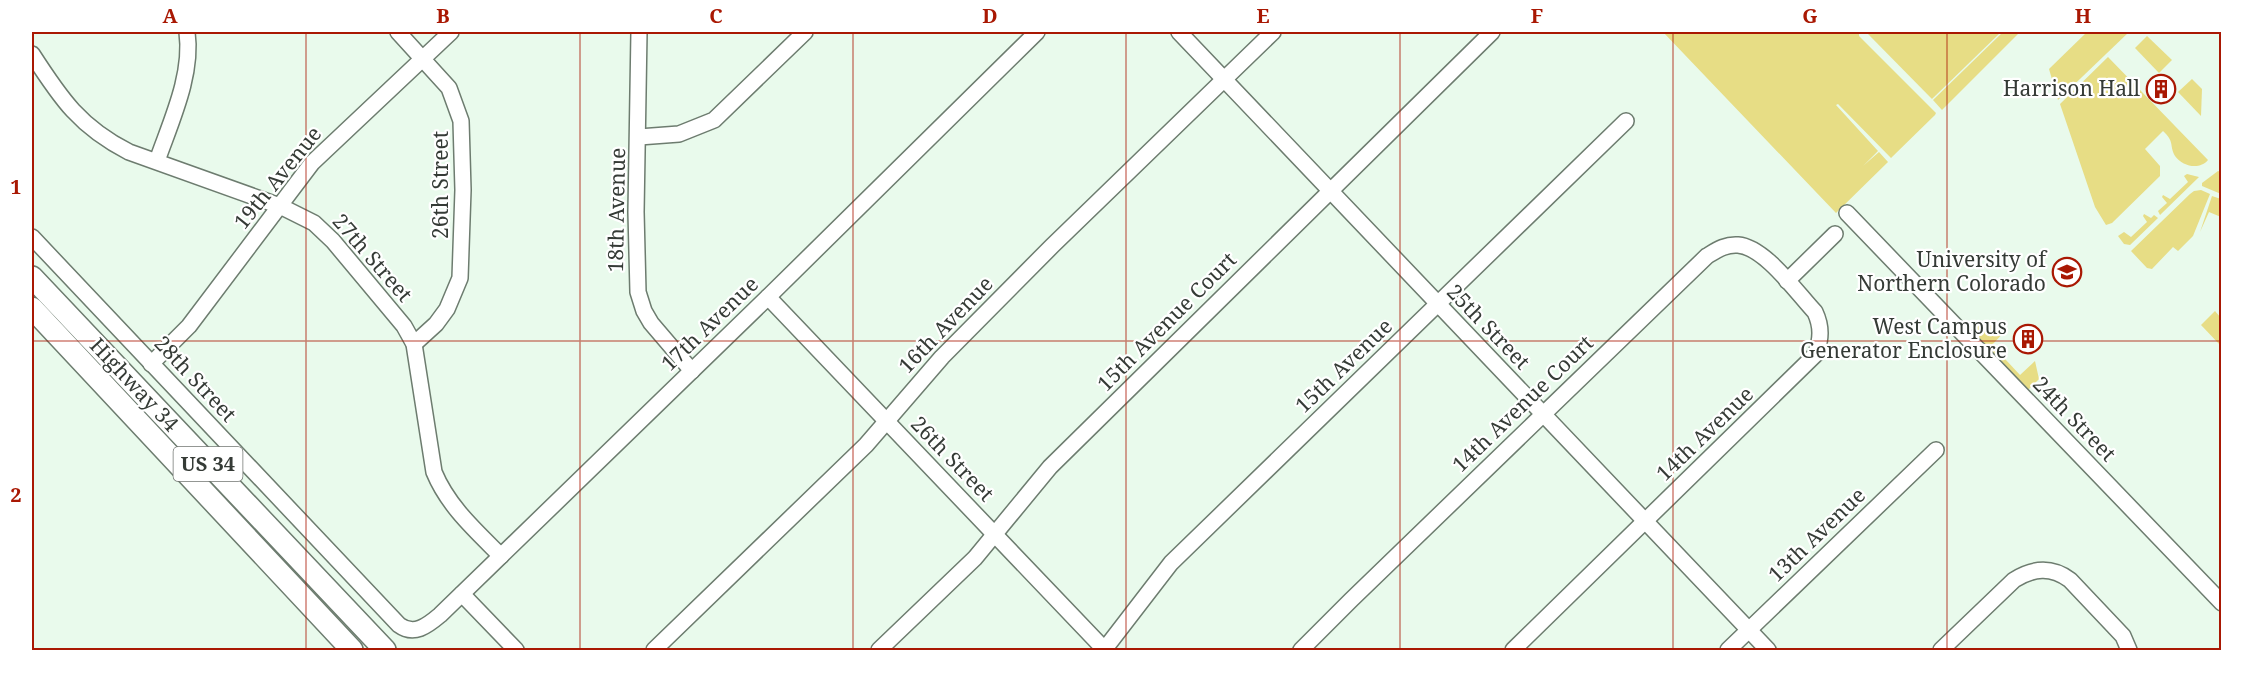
<svg xmlns="http://www.w3.org/2000/svg" width="2253" height="682" font-family="'Noto Serif',serif">
	<style>
		.green { fill: #e7dd85 }
		.lines { fill: none; stroke-linecap: round; stroke-linejoin: round }
		.minor-casing { stroke: #6d7c6f; stroke-width: 18 }
		.highway-casing { stroke: #6d7c6f; stroke-width: 24 }
		.minor { stroke: #fff; stroke-width: 15 }
		.highway { stroke: #fff; stroke-width: 21 }
		.grid { fill: none; stroke: #a91803; stroke-width: 1.5; stroke-opacity: 0.55 }
		.labels { text-anchor: middle; stroke-width: 4.5; stroke-linejoin: round; paint-order: stroke }
		.shield { fill: #fff; stroke: #727672; stroke-width: 1.5 }
		.shield-label { font-size: 20px; font-weight: bold; fill: #353b36 }
		.poi-label { font-size: 21px; fill: #353b36; stroke: #fff; text-anchor: end }
		.street-label { font-size: 21px; fill: #353b36; stroke: #fff }
		.neatline { fill: none; stroke: #a91803; stroke-width: 2 }
		.grid-label { font-size: 20px; text-anchor: middle; font-weight: bold; fill: #a91803 }
	</style>
	<rect width="100%" height="100%" fill="#e9faec"/>
	<g class="green">
		<path d="M1663,32H1859V36L1936,113L1935,115L1891,158L1838,104L1836,105L1878,151L1863,166L1879,152L1888,162L1836,213Z"/>
		<path d="M1871,32H2001L1932,99L1868,34Z"/>
		<path d="M2003,32H2020L1942,110L1933,100Z"/>
		<path d="M2087,32H2129L2058,100L2049,69Z"/>
		<path d="M2147,36L2172,60L2159,73L2135,48Z"/>
		<path d="M2108,57L2208,160C2200,170 2183,167 2175,156C2169,145 2175,142 2163,131L2145,149L2160,166V176L2112,223L2106,225L2095,207L2060,104Z"/>
		<path d="M2192,79L2202,89L2201,116L2178,92Z"/>
		<path d="M2218,171L2221,172V194L2202,186V183Z"/>
		<path d="M2187,174L2199,177L2160,215L2158,211L2167,203L2162,197L2163,195L2170,199L2188,182L2184,176Z"/>
		<path d="M2201,190L2210,194L2193,236L2178,251L2173,247L2152,269L2147,268L2131,251L2190,194L2194,191Z"/>
		<path d="M2212,196L2221,199V217L2209,212L2200,232Z"/>
		<path d="M2144,214L2151,218L2154,215L2158,218L2130,245L2124,244L2118,236L2124,232L2131,237L2147,222L2143,216Z"/>
		<path d="M2215,311L2221,318V346L2201,325Z"/>
		<path d="M1984,320L2002,326L2006,330L1992,345L2020,375L2035,361L2039,379L2028,390L1971,332Z"/>
	</g>
	<g class="lines">
		<g class="minor-casing">
			<g id="minor">
				<path d="M398,32L449,88L461,121L463,190L460,278L447,309L436,324L414,344"/>
				<path d="M639,32L636,212L638,292L644,311L651,323L692,371"/>
				<path d="M1179,32L1768,650"/>
				<path d="M32,54C61,99 80,127 129,152L280,206L314,223L333,241L404,326L414,344L434,472C448,506 475,530 501,556"/>
				<path d="M639,137L679,134L714,120L805,32"/>
				<path d="M157,161C171,121 193,75 187,32"/>
				<path d="M1847,213L2222,603"/>
				<path d="M32,237L399,625C414,636 427,626 440,615L768,297L1037,32"/>
				<path d="M1787,281L1835,234"/>
				<path d="M768,297L1105,650"/>
				<path d="M151,364L189,326L312,163L451,32"/>
				<path d="M462,594L516,650"/>
				<path d="M654,650L866,445L942,357L1052,246L1273,32"/>
				<path d="M879,650L975,558L1050,467L1492,32"/>
				<path d="M1104,650L1171,563L1626,121"/>
				<path d="M1301,650L1351,600L1707,256C1717,250 1726,244 1738,245C1765,247 1797,293 1815,312C1822,327 1821,339 1816,354L1513,650"/>
				<path d="M1728,650L1936,450"/>
				<path d="M1941,650L2014,580C2033,568 2051,566 2070,580L2123,636L2129,650"/>
			</g>
		</g>
		<g class="highway-casing">
			<g id="highway">
				<path d="M32,277L385,650"/>
				<path d="M32,308L352,650"/>
			</g>
		</g>
		<use href="#minor" class="minor"/>
		<use href="#highway" class="highway"/>
	</g>
	<path class="grid" d="M306,32V650M580,32V650M853,32V650M1126,32V650M1400,32V650M1673,32V650M1947,32V650M32,341H2222"/>
	<defs>
		<g id="building-ring" transform="scale(1.5)"><circle r="9.5" fill="#fff" stroke="#a91803" stroke-width="1.5"/><path d="M-4-6H4V6H1V3H-1V6H-4ZM-2.5-4.3h1.7v1.8h-1.7ZM.8-4.3h1.7v1.8H.8ZM-2.5-1h1.7V.8h-1.7ZM.8-1h1.7V.8H.8Z" fill="#a91803"/></g>
		<g id="university-ring" transform="scale(1.5)"><circle r="9.5" fill="#fff" stroke="#a91803" stroke-width="1.5"/><path d="M0-5L7-2L0 1L-7-2ZM-4 1L0 2.5L4 1V4Q0 6-4 4Z" fill="#a91803"/></g>
	</defs>
	<g fill-rule="evenodd">
		<use href="#building-ring" x="2161" y="89"/>
		<use href="#university-ring" x="2067" y="272"/>
		<use href="#building-ring" x="2028" y="339"/>
	</g>
	<g class="labels">
		<rect class="shield" x="173.5" y="447" width="69" height="34" rx="4.5"/>
		<g class="shield-label">
			<text x="208" y="471">US 34</text>
		</g>
		<g class="poi-label">
			<text x="2140" y="96">Harrison Hall</text>
			<text x="2046" y="267">University of<tspan x="2046" dy="24">Northern Colorado</tspan></text>
			<text x="2007" y="334">West Campus<tspan x="2007" dy="24">Generator Enclosure</tspan></text>
		</g>
		<g class="street-label">
			<text transform="translate(278 178) rotate(-51)" y="7">19th Avenue</text>
			<text transform="translate(441 185) rotate(-90)" y="7">26th Street</text>
			<text transform="translate(617 210) rotate(-89)" y="7">18th Avenue</text>
			<text transform="translate(372 258) rotate(49)" y="7">27th Street</text>
			<text transform="translate(1167 322) rotate(-45)" y="7">15th Avenue Court</text>
			<text transform="translate(710 324) rotate(-44)" y="7">17th Avenue</text>
			<text transform="translate(946 325) rotate(-46)" y="7">16th Avenue</text>
			<text transform="translate(1488 327) rotate(46)" y="7">25th Street</text>
			<text transform="translate(1344 366) rotate(-44)" y="7">15th Avenue</text>
			<text transform="translate(195 379) rotate(47)" y="7">28th Street</text>
			<text transform="translate(134 385) rotate(47)" y="7">Highway 34</text>
			<text transform="translate(1523 404) rotate(-44)" y="7">14th Avenue Court</text>
			<text transform="translate(2074 419) rotate(46)" y="7">24th Street</text>
			<text transform="translate(1705 434) rotate(-44)" y="7">14th Avenue</text>
			<text transform="translate(952 459) rotate(46)" y="7">26th Street</text>
			<text transform="translate(1817 535) rotate(-44)" y="7">13th Avenue</text>
		</g>
	</g>
	<rect width="2253" height="682" fill="none" stroke="#ffffff" stroke-width="66"/>
	<rect x="33" y="33" width="2187" height="616" class="neatline"/>
	<g class="grid-label">
		<text x="170" y="23">A</text>
		<text x="443" y="23">B</text>
		<text x="716" y="23">C</text>
		<text x="990" y="23">D</text>
		<text x="1263" y="23">E</text>
		<text x="1537" y="23">F</text>
		<text x="1810" y="23">G</text>
		<text x="2083" y="23">H</text>
		<text x="16" y="194">1</text>
		<text x="16" y="502">2</text>
	</g>
</svg>
